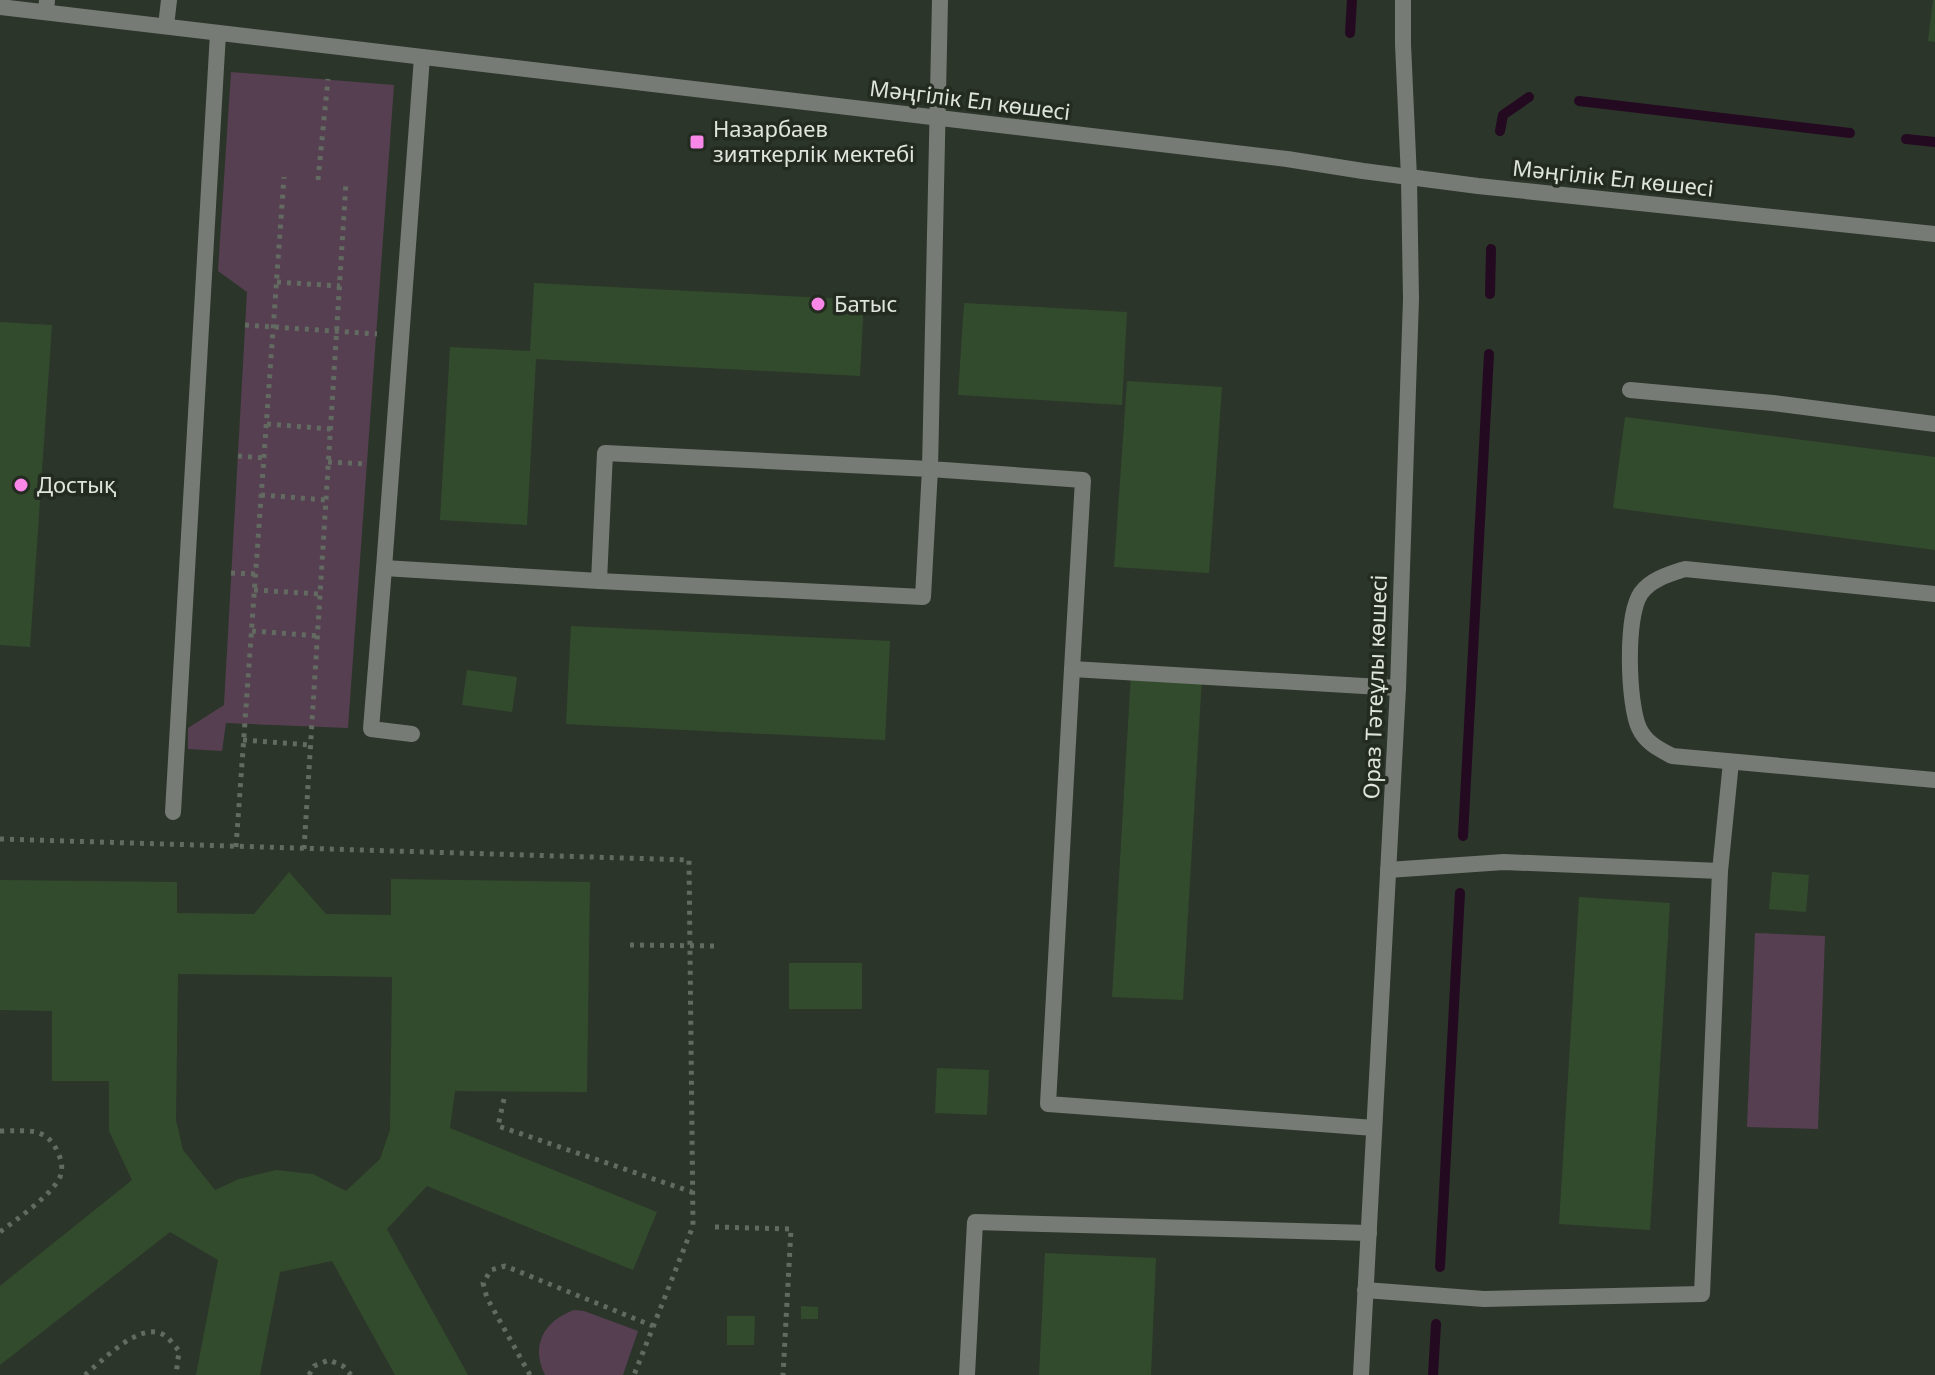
<svg xmlns="http://www.w3.org/2000/svg" width="1935" height="1375" font-family="'Noto Sans',sans-serif">
	<style>
		.green { fill: #563f51 }
		.lines { fill: none; stroke-linecap: round; stroke-linejoin: round }
		.stream { stroke: #240a21; stroke-width: 10 }
		.building { fill: #334b2d; fill-rule: evenodd }
		.path { stroke: #636a61; stroke-width: 5; stroke-dasharray: 4 6; stroke-linecap: butt }
		.service { stroke: #777b75; stroke-width: 16 }
		.tertiary { stroke: #777b75; stroke-width: 16 }
		.poi-dot { fill: #f987e8; stroke: #232b20; stroke-width: 3 }
		.labels { text-anchor: middle; stroke-width: 7; stroke-linejoin: round; paint-order: stroke }
		.street-label { font-size: 22px; fill: #dfe4dd; stroke: #232b20 }
		.poi-label { font-size: 22px; fill: #dfe4dd; stroke: #232b20; text-anchor: start }
	</style>
	<rect width="100%" height="100%" fill="#2c352a"/>
	<g class="green">
		<path d="M231,72L394,85L348,728L226,723L222,751L188,749V728L224,705L247,292L218,271Z"/>
		<path d="M1755,933L1825,936L1818,1129L1747,1127Z"/>
		<path d="M574,1310L584,1311L638,1331L623,1375H545C530,1345 544,1321 574,1310Z"/>
	</g>
	<g class="lines">
		<g class="stream">
			<path d="M1350,33L1352,0"/>
			<path d="M1579,101L1850,133"/>
			<path d="M1500,131L1503,115L1529,97"/>
			<path d="M1906,139L1935,142"/>
			<path d="M1490,294L1491,249"/>
			<path d="M1463,836L1489,354"/>
			<path d="M1440,1267L1460,893"/>
			<path d="M1433,1375L1436,1324"/>
		</g>
	</g>
	<g class="building">
		<path d="M1933,0H1935V42L1928,41Z"/>
		<path d="M534,283L864,300L860,376L536,359L527,525L440,520L450,347L530,351Z"/>
		<path d="M964,303L1127,312L1122,405L958,395Z"/>
		<path d="M0,322L52,325L30,647L0,645Z"/>
		<path d="M1127,381L1222,387L1209,573L1114,567Z"/>
		<path d="M1625,417L1935,457V550L1613,508Z"/>
		<path d="M571,626L890,641L885,740L566,724Z"/>
		<path d="M467,670L517,677L512,712L462,705Z"/>
		<path d="M1131,673L1202,677L1183,1000L1112,997Z"/>
		<path d="M289,872L326,914L391,915V879L590,882L587,1092L455,1091L450,1128L657,1212L633,1270L427,1186L387,1229L468,1375H395L332,1261L280,1272L260,1375H196L218,1260L170,1232L0,1365V1286L132,1180L109,1131V1081H52V1011L0,1010V880L177,882V913L254,914ZM178,974L392,977L390,1130L380,1159L346,1191L313,1174L276,1170L239,1179L215,1190L183,1150L176,1120Z"/>
		<path d="M1772,872L1809,875L1806,912L1769,909Z"/>
		<path d="M1579,897L1670,903L1650,1230L1559,1224Z"/>
		<rect x="789" y="963" width="73" height="46"/>
		<path d="M937,1068L989,1070L987,1115L935,1113Z"/>
		<path d="M1045,1253L1156,1258L1151,1375H1039Z"/>
		<path d="M801,1306L818,1307V1319H801Z"/>
		<path d="M727,1316H755L754,1345H727Z"/>
	</g>
	<g class="lines">
		<g class="path">
			<path d="M318,180L328,79"/>
			<path d="M277,282L340,286"/>
			<path d="M245,325L377,334"/>
			<path d="M267,424L331,429"/>
			<path d="M238,456L264,458"/>
			<path d="M328,462L367,464"/>
			<path d="M261,495L326,500"/>
			<path d="M231,573L256,574"/>
			<path d="M254,590L320,594"/>
			<path d="M252,631L318,636"/>
			<path d="M243,740L311,745"/>
			<path d="M0,839L689,860L693,1226L634,1375"/>
			<path d="M236,847L284,177"/>
			<path d="M304,849L346,182"/>
			<path d="M630,945L716,946"/>
			<path d="M504,1099L498,1126L692,1192"/>
			<path d="M0,1131C26,1131 47,1126 58,1153C62,1161 63,1169 60,1177C51,1196 17,1219 0,1232"/>
			<path d="M715,1227L791,1229L783,1375"/>
			<path d="M85,1375C102,1361 136,1325 160,1333C168,1336 174,1345 179,1351L176,1375"/>
			<path d="M309,1375L314,1366L329,1360L343,1366L351,1375"/>
			<path d="M530,1375L487,1298L483,1283L491,1270L505,1266L653,1326"/>
		</g>
		<g class="service">
			<path d="M940,0L930,469L1083,480L1072,669"/>
			<path d="M46,12L47,0"/>
			<path d="M166,26L169,0"/>
			<path d="M422,57L384,568L599,581L923,597L930,469L605,453L599,581"/>
			<path d="M1630,390L1773,403L1935,424"/>
			<path d="M384,568L371,729L412,734"/>
			<path d="M1935,594L1685,569C1670,574 1651,579 1641,593C1625,616 1628,704 1639,728C1646,743 1659,749 1672,756L1935,780"/>
			<path d="M173,812L218,33"/>
			<path d="M1720,871L1731,762"/>
			<path d="M1374,1128L1048,1104L1072,669L1398,688"/>
			<path d="M1365,1290L1484,1299L1702,1294L1720,871L1504,862L1388,870"/>
			<path d="M967,1375L975,1222L1369,1233"/>
		</g>
		<g class="tertiary">
			<path d="M0,7L1287,159L1363,171L1478,186L1935,234"/>
			<path d="M1361,1375L1398,688L1411,299L1409,178L1403,44V0"/>
		</g>
	</g>
	<g class="poi-dot">
		<rect x="689" y="134" width="16" height="16" rx="4"/>
		<circle cx="818" cy="304" r="8"/>
		<circle cx="21" cy="485" r="8"/>
	</g>
	<g class="labels">
		<g class="street-label">
			<text transform="translate(970 100) rotate(7)" y="8">Мәңгілік Ел көшесі</text>
			<text transform="translate(1613 178) rotate(6)" y="8">Мәңгілік Ел көшесі</text>
			<text transform="translate(1375 687) rotate(-88)" y="8">Ораз Тәтеұлы көшесі</text>
		</g>
		<g class="poi-label">
			<text x="713" y="137">Назарбаев<tspan x="713" dy="25">зияткерлік мектебі</tspan></text>
			<text x="834" y="312">Батыс</text>
			<text x="37" y="493">Достық</text>
		</g>
	</g>
</svg>
